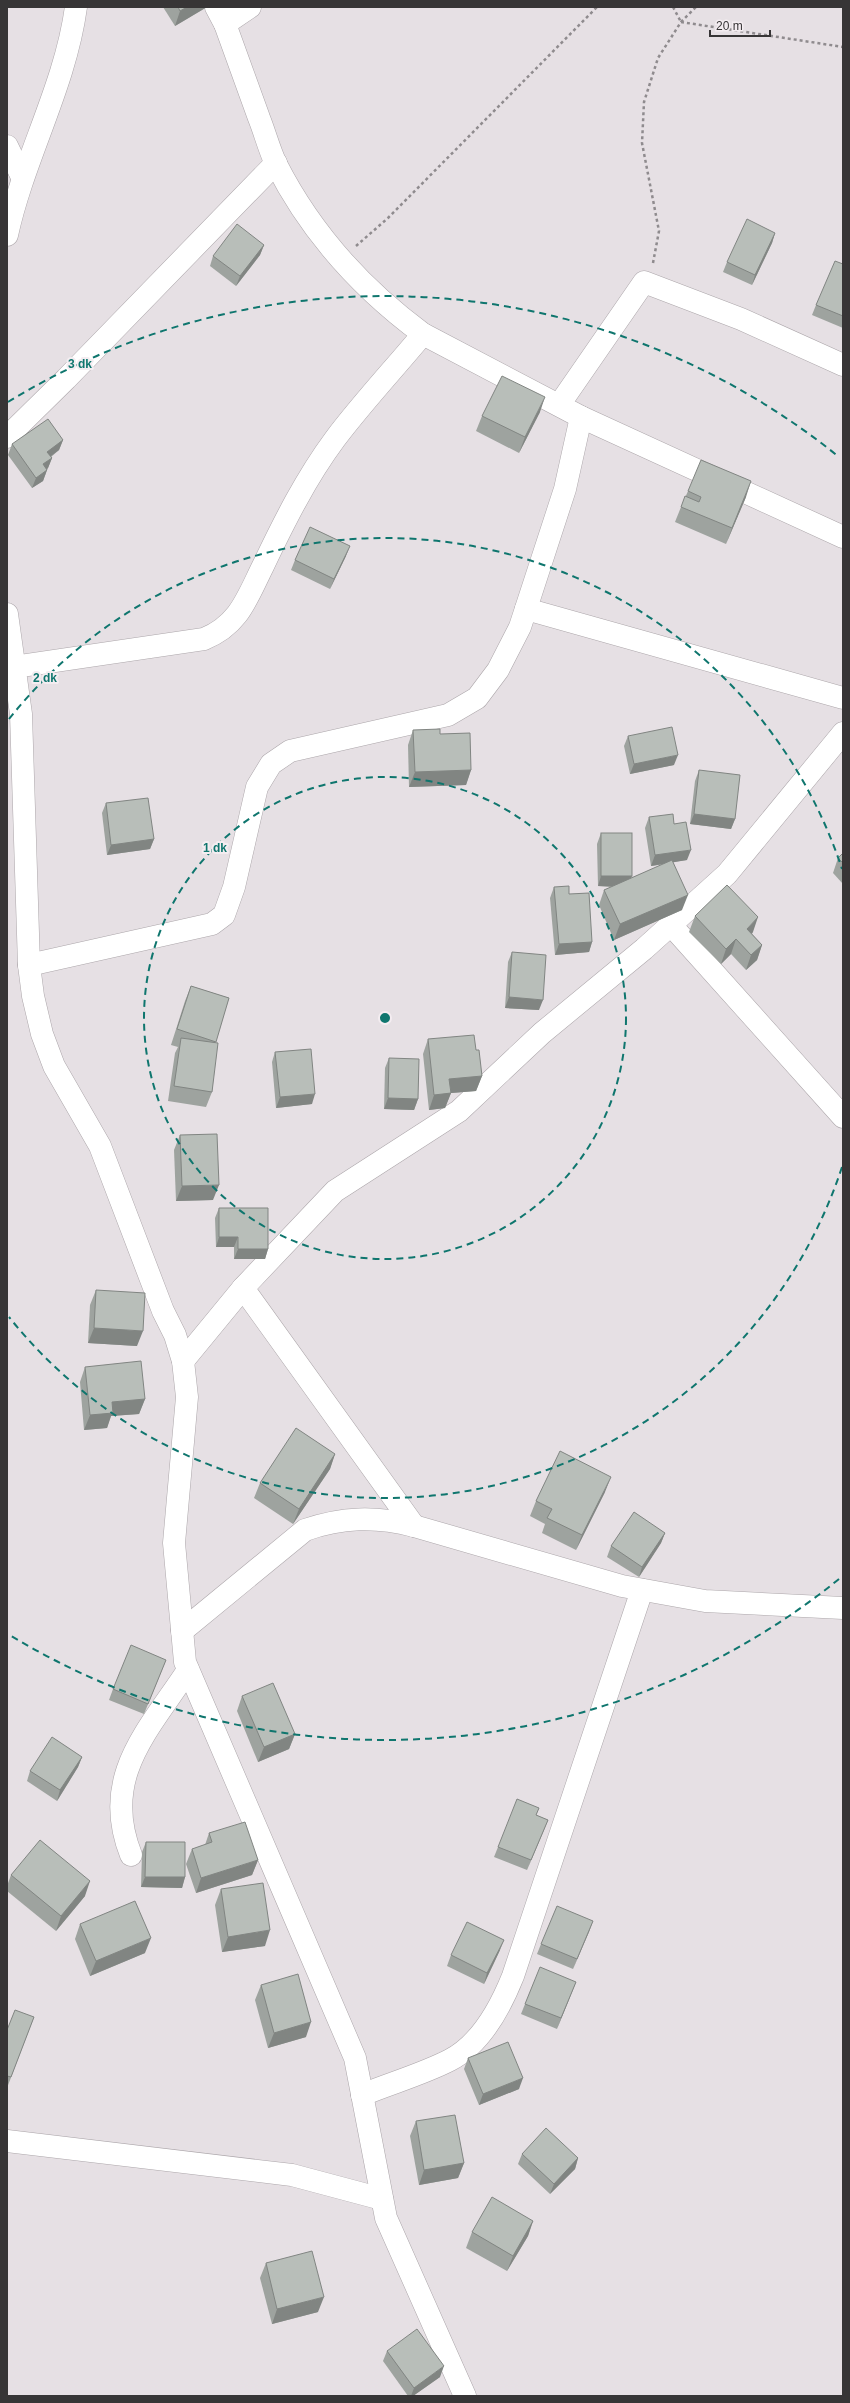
<svg xmlns="http://www.w3.org/2000/svg" width="850" height="2403" font-family="Helvetica,sans-serif">
	<style>
		.lines { fill: none; stroke-linecap: round; stroke-linejoin: round }
		.minor-casing { stroke: #aca6aa; stroke-width: 23 }
		.path { stroke: #8f8b8e; stroke-width: 2.5; stroke-dasharray: 3 3; stroke-linecap: butt }
		.minor { stroke: #fff; stroke-width: 22 }
		.wall { fill: #9ea39f }
		.shaded-wall { fill: #818582 }
		.building { fill: #b8beb9; stroke: #818582 }
		.ring { fill: none; stroke: #0f766e; stroke-width: 2; stroke-dasharray: 7 5 }
		.centre { fill: #0f766e; stroke: #f4edf1; stroke-width: 2 }
		.ring-label { font-size: 12px; text-anchor: middle; font-weight: bold; fill: #0f766e; stroke: #f4edf1; stroke-width: 4; stroke-linejoin: round; paint-order: stroke }
	</style>
	<rect width="100%" height="100%" fill="#e6e0e4"/>
	<g class="lines">
		<g class="minor-casing">
			<g id="minor">
				<path d="M216,7L225,24C236,55 248,87 259,118C265,133 269,149 276,164C311,233 362,289 423,334L581,417L843,537"/>
				<path d="M225,24L250,7"/>
				<path d="M7,146L22,177"/>
				<path d="M7,235C24,157 65,87 76,7"/>
				<path d="M559,405L644,282L741,319L843,365"/>
				<path d="M7,437L66,379L276,163"/>
				<path d="M526,609L843,698"/>
				<path d="M7,614L21,714L29,965L33,996L42,1034L54,1066L100,1146L163,1311L175,1335L183,1361L187,1397L174,1543L185,1662L355,2058L386,2218L465,2396"/>
				<path d="M7,668L204,639C239,625 247,598 263,566C284,522 306,478 335,439C362,403 394,369 423,334"/>
				<path d="M671,925L843,1117"/>
				<path d="M29,965L212,924L224,915L234,887L257,787L271,764L290,751L448,715L477,698L498,670L520,627L565,489L581,417"/>
				<path d="M243,1288L414,1526"/>
				<path d="M183,1361L243,1288L335,1191L459,1111L542,1033L644,949L727,874L843,733"/>
				<path d="M182,1631L305,1530C342,1517 376,1516 414,1526L622,1586L705,1601L843,1608"/>
				<path d="M131,1855C100,1777 148,1731 188,1670"/>
				<path d="M362,2095C391,2083 423,2074 450,2060C481,2044 501,2006 513,1976L642,1590"/>
				<path d="M7,2141L292,2175L382,2199"/>
			</g>
		</g>
		<g class="path">
			<path d="M673,7L681,22"/>
			<path d="M681,22L843,47"/>
			<path d="M356,246L388,218L597,7"/>
			<path d="M653,263L659,231L642,143L644,102L658,58L681,22L696,7"/>
		</g>
		<use href="#minor" class="minor"/>
	</g>
	<g class="wall">
		<path d="M163,7H207L175,26Z"/>
		<path d="M775,233L772,243L752,285L723,272L727,262Z"/>
		<path d="M264,245L260,255L236,286L210,266L213,256Z"/>
		<path d="M843,264V328L812,315L816,305Z"/>
		<path d="M540,412L519,453L476,431L482,416Z"/>
		<path d="M63,440L59,450L51,457L52,458L48,468L47,470L43,481L32,488L8,455L12,444Z"/>
		<path d="M688,491L746,497L726,544L675,522L681,507Z"/>
		<path d="M346,556L330,589L291,570L295,560Z"/>
		<path d="M413,730L440,734L471,770L466,785L409,787L408,745Z"/>
		<path d="M628,736L674,765L630,774L624,746Z"/>
		<path d="M699,770L735,819L731,829L690,824L695,781Z"/>
		<path d="M106,803L154,839L150,849L107,855L102,813Z"/>
		<path d="M649,817L674,824L687,860L673,862L682,910L614,940L599,905L604,890L612,887L598,886L597,844L601,833L631,878L665,864L651,866L645,828Z"/>
		<path d="M843,853V884L833,873L838,858Z"/>
		<path d="M554,887L569,894L592,942L589,952L555,955L550,898Z"/>
		<path d="M695,916L753,932L752,934L762,945L757,960L746,970L731,954L721,964L689,932Z"/>
		<path d="M512,952L539,1010L505,1008L508,962Z"/>
		<path d="M191,986L229,998L215,1043L212,1092L206,1107L168,1101L175,1053L178,1047L171,1045L185,1001Z"/>
		<path d="M428,1039L476,1050L482,1076L476,1091L451,1093L445,1108L429,1110L423,1054Z"/>
		<path d="M275,1052L312,1104L276,1108L272,1062Z"/>
		<path d="M389,1058L418,1099L414,1110L384,1109L385,1068Z"/>
		<path d="M180,1135L213,1200L176,1201L174,1150Z"/>
		<path d="M219,1208L268,1249L265,1259H234V1247H216L215,1218Z"/>
		<path d="M96,1290L137,1346L88,1343L90,1305Z"/>
		<path d="M85,1367L145,1399L139,1414L111,1416L107,1428L84,1430L80,1382Z"/>
		<path d="M335,1454L330,1469L293,1524L254,1498L260,1483Z"/>
		<path d="M605,1492L576,1550L542,1533L545,1524L530,1516L536,1501Z"/>
		<path d="M665,1533L661,1543L639,1577L607,1557L611,1546Z"/>
		<path d="M166,1660L144,1714L109,1700L113,1689Z"/>
		<path d="M242,1696L295,1734L289,1749L258,1762L237,1711Z"/>
		<path d="M82,1757L78,1767L57,1801L27,1781L30,1771Z"/>
		<path d="M539,1808L536,1815L548,1820L527,1870L494,1857L498,1847Z"/>
		<path d="M209,1833L258,1860L252,1875L196,1893L186,1864L192,1849L205,1845Z"/>
		<path d="M146,1842L185,1877L182,1888L141,1887L142,1852Z"/>
		<path d="M11,1875L85,1896L56,1931L7,1891V1886Z"/>
		<path d="M221,1889L265,1946L222,1952L215,1905Z"/>
		<path d="M593,1921L573,1969L537,1954L541,1944Z"/>
		<path d="M80,1924L145,1953L90,1976L75,1939Z"/>
		<path d="M500,1950L484,1984L447,1966L451,1955Z"/>
		<path d="M576,1982L557,2029L521,2014L525,2004Z"/>
		<path d="M261,1985L306,2037L268,2048L255,2000Z"/>
		<path d="M34,2017L7,2088V2030Z"/>
		<path d="M468,2058L519,2089L479,2105L464,2069Z"/>
		<path d="M416,2121L464,2163L458,2178L419,2185L410,2136Z"/>
		<path d="M522,2154L578,2158L575,2169L550,2194L518,2164Z"/>
		<path d="M533,2221L528,2236L507,2271L466,2248L472,2232Z"/>
		<path d="M266,2263L318,2312L272,2324L260,2278Z"/>
		<path d="M387,2351L440,2377L413,2396H408L383,2361Z"/>
	</g>
	<g class="shaded-wall">
		<path d="M187,7H207L175,26L180,11Z"/>
		<path d="M775,233L772,243L752,285L755,275Z"/>
		<path d="M264,245L260,255L236,286L240,276Z"/>
		<path d="M545,397L540,412L519,453L525,437Z"/>
		<path d="M63,440L59,450L43,462L47,452Z"/>
		<path d="M52,458L48,468L39,475L43,464Z"/>
		<path d="M47,470L43,481L32,488L36,478Z"/>
		<path d="M751,481L746,497L726,544L732,528Z"/>
		<path d="M350,546L346,556L330,589L334,579Z"/>
		<path d="M678,755L674,765L630,774L634,764Z"/>
		<path d="M471,770L466,785L409,787L415,772Z"/>
		<path d="M694,814L735,819L731,829L690,824Z"/>
		<path d="M154,839L150,849L107,855L111,845Z"/>
		<path d="M691,850L687,860L651,866L655,855Z"/>
		<path d="M601,876H632L628,887L598,886Z"/>
		<path d="M688,895L682,910L614,940L620,924Z"/>
		<path d="M758,917L753,932L741,944L747,929Z"/>
		<path d="M736,939L731,954L721,964L726,949Z"/>
		<path d="M592,942L589,952L555,955L559,944Z"/>
		<path d="M762,945L757,960L746,970L751,955Z"/>
		<path d="M509,997L543,1000L539,1010L505,1008Z"/>
		<path d="M482,1076L476,1091L451,1093L445,1108L429,1110L434,1095L449,1079Z"/>
		<path d="M315,1094L312,1104L276,1108L280,1097Z"/>
		<path d="M388,1098L418,1099L414,1110L384,1109Z"/>
		<path d="M219,1185L213,1200L176,1201L182,1186Z"/>
		<path d="M219,1237H238L234,1247H216Z"/>
		<path d="M238,1249H268L265,1259H234Z"/>
		<path d="M94,1328L143,1331L137,1346L88,1343Z"/>
		<path d="M145,1399L139,1414L111,1416L107,1428L84,1430L90,1415L112,1402Z"/>
		<path d="M335,1454L330,1469L293,1524L299,1509Z"/>
		<path d="M611,1477L605,1492L576,1550L582,1535Z"/>
		<path d="M665,1533L661,1543L639,1577L642,1567Z"/>
		<path d="M295,1734L289,1749L258,1762L264,1747Z"/>
		<path d="M82,1757L78,1767L57,1801L60,1790Z"/>
		<path d="M548,1820L544,1830L527,1870L531,1860Z"/>
		<path d="M258,1860L252,1875L196,1893L201,1878Z"/>
		<path d="M145,1877H185L182,1888L141,1887Z"/>
		<path d="M90,1881L85,1896L56,1931L61,1916Z"/>
		<path d="M593,1921L589,1932L573,1969L577,1959Z"/>
		<path d="M270,1930L265,1946L222,1952L228,1937Z"/>
		<path d="M151,1938L145,1953L90,1976L96,1961Z"/>
		<path d="M504,1940L500,1950L484,1984L487,1973Z"/>
		<path d="M576,1982L572,1992L557,2029L561,2018Z"/>
		<path d="M311,2022L306,2037L268,2048L274,2033Z"/>
		<path d="M523,2078L519,2089L479,2105L483,2094Z"/>
		<path d="M578,2158L575,2169L550,2194L554,2184Z"/>
		<path d="M464,2163L458,2178L419,2185L424,2170Z"/>
		<path d="M533,2221L528,2236L507,2271L513,2256Z"/>
		<path d="M324,2297L318,2312L272,2324L277,2309Z"/>
		<path d="M444,2366L440,2377L413,2396H411L414,2388Z"/>
	</g>
	<g class="building">
		<path d="M178,7H187L180,11Z"/>
		<path d="M747,219L775,233L755,275L727,262Z"/>
		<path d="M237,224L264,245L240,276L213,256Z"/>
		<path d="M835,261L843,264V316L816,305Z"/>
		<path d="M502,376L545,397L525,437L482,416Z"/>
		<path d="M48,419L63,440L47,452L52,458L43,464L47,470L36,478L12,444Z"/>
		<path d="M701,460L751,481L732,528L681,507L685,496L699,502L701,497L688,491Z"/>
		<path d="M310,527L350,546L334,579L295,560Z"/>
		<path d="M672,727L678,755L634,764L628,736Z"/>
		<path d="M440,729V734L470,733L471,770L415,772L413,730Z"/>
		<path d="M699,770L740,775L735,819L694,814Z"/>
		<path d="M148,798L154,839L111,845L106,803Z"/>
		<path d="M673,814L674,824L686,822L691,850L655,855L649,817Z"/>
		<rect x="601" y="833" width="31" height="43"/>
		<path d="M843,853V863L838,858Z"/>
		<path d="M672,860L688,895L620,924L604,890Z"/>
		<path d="M727,885L758,917L747,929L762,945L751,955L736,939L726,949L695,916Z"/>
		<path d="M569,886V894L589,893L592,942L559,944L554,887Z"/>
		<path d="M512,952L546,955L543,1000L509,997Z"/>
		<path d="M191,986L229,998L216,1042L177,1029Z"/>
		<path d="M474,1035L476,1050H479L482,1076L449,1079L451,1093L434,1095L428,1039Z"/>
		<path d="M181,1038L218,1043L212,1092L174,1086Z"/>
		<path d="M311,1049L315,1094L280,1097L275,1052Z"/>
		<path d="M389,1058L419,1059L418,1099L388,1098Z"/>
		<path d="M217,1134L219,1185L182,1186L180,1135Z"/>
		<path d="M219,1208H268V1249H238V1237H219Z"/>
		<path d="M96,1290L145,1293L143,1331L94,1328Z"/>
		<path d="M141,1361L145,1399L112,1402L113,1413L90,1415L85,1367Z"/>
		<path d="M296,1428L335,1454L299,1509L260,1483Z"/>
		<path d="M560,1451L611,1477L582,1535L547,1518L552,1509L536,1501Z"/>
		<path d="M634,1512L665,1533L642,1567L611,1546Z"/>
		<path d="M131,1645L166,1660L148,1704L113,1689Z"/>
		<path d="M273,1683L295,1734L264,1747L242,1696Z"/>
		<path d="M52,1737L82,1757L60,1790L30,1771Z"/>
		<path d="M517,1799L539,1808L536,1815L548,1820L531,1860L498,1847Z"/>
		<path d="M245,1822L258,1860L201,1878L192,1849L212,1842L209,1833Z"/>
		<path d="M40,1840L90,1881L61,1916L11,1875Z"/>
		<path d="M146,1842H185V1877H145Z"/>
		<path d="M263,1883L270,1930L228,1937L221,1889Z"/>
		<path d="M135,1901L151,1938L96,1961L80,1924Z"/>
		<path d="M557,1906L593,1921L577,1959L541,1944Z"/>
		<path d="M467,1922L504,1940L487,1973L451,1955Z"/>
		<path d="M540,1967L576,1982L561,2018L525,2004Z"/>
		<path d="M298,1974L311,2022L274,2033L261,1985Z"/>
		<path d="M15,2010L34,2017L11,2077L7,2076V2030Z"/>
		<path d="M508,2042L523,2078L483,2094L468,2058Z"/>
		<path d="M455,2115L464,2163L424,2170L416,2121Z"/>
		<path d="M546,2128L578,2158L554,2184L522,2154Z"/>
		<path d="M492,2197L533,2221L513,2256L472,2232Z"/>
		<path d="M312,2251L324,2297L277,2309L266,2263Z"/>
		<path d="M417,2329L444,2366L414,2388L387,2351Z"/>
	</g>
	<g class="ring">
		<circle cx="385" cy="1018" r="241"/>
		<path d="M842 1167A481 481 0 0 1 9 1317M9 719A481 481 0 0 1 842 869"/>
		<path d="M839 1579A722 722 0 0 1 8 1634M8 402A722 722 0 0 1 839 457"/>
	</g>
	<circle cx="385" cy="1018" r="6" class="centre"/>
	<g class="ring-label">
		<text x="80" y="368">3 dk</text>
		<text x="45" y="682">2 dk</text>
		<text x="215" y="852">1 dk</text>
	</g>
	<rect width="850" height="2403" fill="none" stroke="#373536" stroke-width="16"/>
	<path d="M710 30v6h60v-6" fill="none" stroke="#373536" stroke-width="2"/>
	<text x="716" y="30" font-size="12" fill="#373536" stroke="#f4edf1" stroke-width="3" paint-order="stroke">20 m</text>
</svg>
